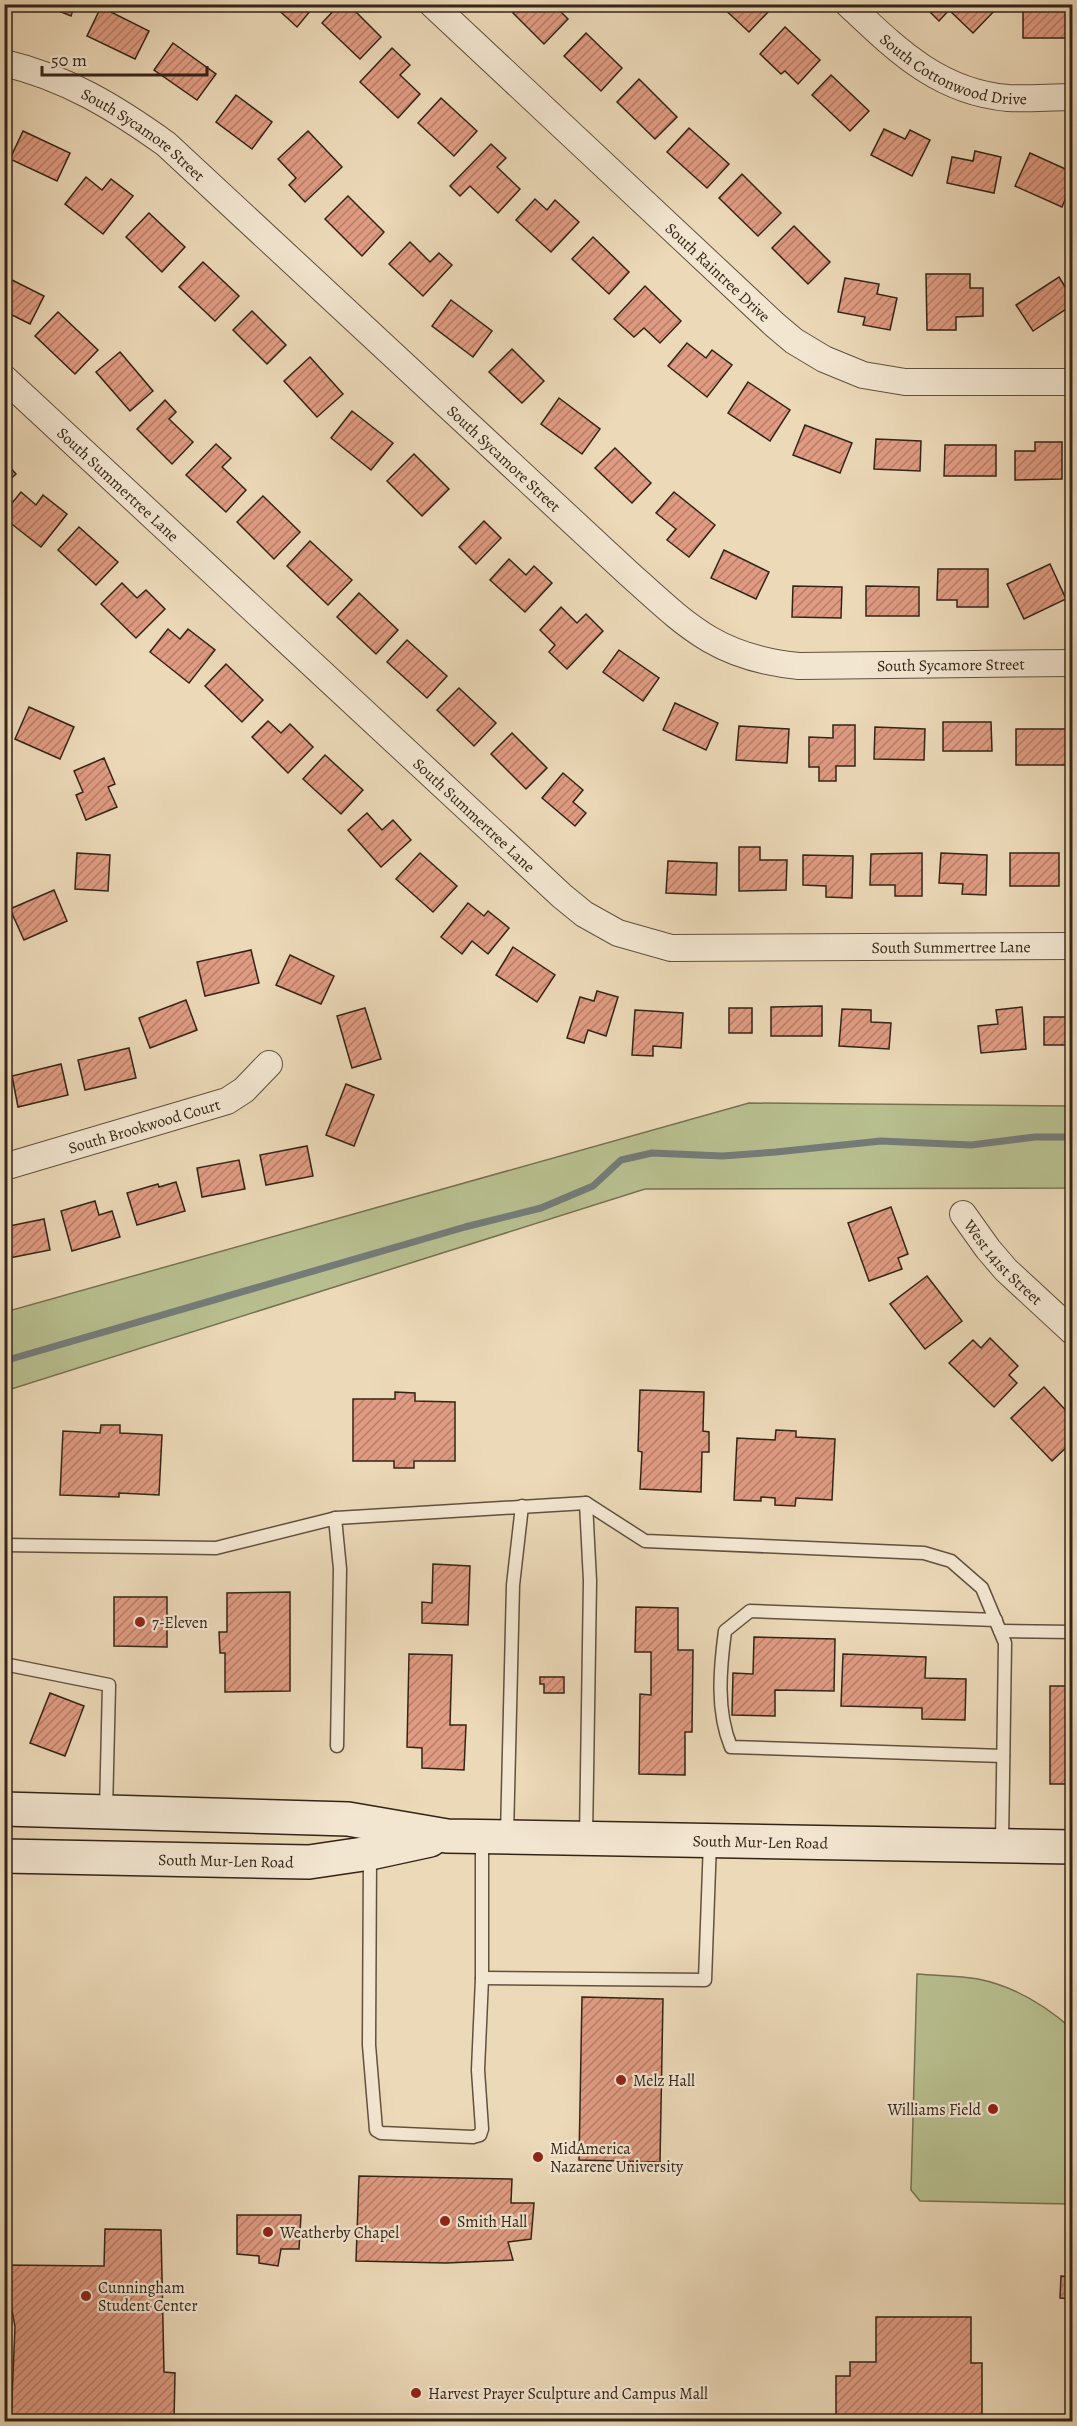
<svg xmlns="http://www.w3.org/2000/svg" width="1077" height="2426" font-family="Alegreya,serif">
	<style>
		.green { fill: #b8bf8f; stroke: #767253; stroke-width: 1.5 }
		.lines { fill: none; stroke-linecap: round; stroke-linejoin: round }
		.stream { stroke: #747c79; stroke-width: 7 }
		.building { fill: url(#building-hatch); stroke: #332417; stroke-width: 1.5 }
		.service-casing { stroke: #61513f; stroke-width: 15 }
		.minor-casing { stroke: #61513f; stroke-width: 28 }
		.secondary-casing { stroke: #332417; stroke-width: 36 }
		.service { stroke: #f3e6d1; stroke-width: 12 }
		.minor { stroke: #f3e6d1; stroke-width: 26 }
		.secondary { stroke: #f3e6d1; stroke-width: 33 }
		.poi-dot { fill: #8f2418; stroke: #f3e6d1; stroke-width: 2 }
		.labels { text-anchor: middle; stroke-width: 4.5; stroke-linejoin: round; paint-order: stroke }
		.street-label { font-size: 16px; fill: #332417; stroke: #f3e6d1 }
		.poi-label { font-size: 16px; fill: #332417; stroke: #f3e6d1; text-anchor: start }
	</style>
	<defs>
		<pattern id="building-hatch" width="6" height="6" patternUnits="userSpaceOnUse" patternTransform="scale(1.5)"><rect width="6" height="6" fill="#e09b82"/><path d="M-1 1l2-2M0 6l6-6M5 7l2-2" fill="none" stroke="#b67e69"/></pattern>
	</defs>
	<rect width="100%" height="100%" fill="#ecd9b8"/>
	<filter id="stains"><feTurbulence type="fractalNoise" baseFrequency=".00333" numOctaves="4"/><feColorMatrix values="0 0 0 0 .2 0 0 0 0 .09 0 0 0 0 .02 0 0 0 .5 -.17"/></filter>
	<radialGradient id="worn" r=".72"><stop offset=".6" stop-color="#630" stop-opacity="0"/><stop offset="1" stop-color="#630" stop-opacity=".3"/></radialGradient>
	<g class="green">
		<path d="M749,1103L1072,1106V1188L645,1189L5,1391V1312Z"/>
		<path d="M917,1974C937,1976 958,1975 978,1979C1013,1986 1046,2006 1072,2029V2204L920,2201L911,2190Z"/>
	</g>
	<g class="lines">
		<path class="stream" d="M4,1361L465,1227L541,1208L593,1186L621,1160L652,1153L722,1156L776,1152L881,1141L971,1145L1035,1137H1072"/>
	</g>
	<g class="building">
		<path d="M42,4H75L71,16Z"/>
		<path d="M272,4H316L297,27Z"/>
		<path d="M340,4H348L381,37L360,59L322,23Z"/>
		<path d="M521,4H553L568,19L544,44L513,13Z"/>
		<path d="M719,4H760L768,12L749,32Z"/>
		<path d="M922,4H993L997,8L973,33L949,10L939,21Z"/>
		<path d="M1023,5L1070,6L1069,38H1023Z"/>
		<path d="M101,7L149,31L135,59L87,36Z"/>
		<path d="M785,27L820,60L798,84L785,71L781,74L760,54Z"/>
		<path d="M586,33L622,68L601,91L564,56Z"/>
		<path d="M173,43L216,74L197,100L154,70Z"/>
		<path d="M392,48L410,65L400,75L420,94L398,118L360,82Z"/>
		<path d="M831,75L869,111L850,131L812,95Z"/>
		<path d="M639,79L677,117L655,139L617,102Z"/>
		<path d="M236,95L272,122L252,149L216,122Z"/>
		<path d="M441,98L477,131L454,156L418,123Z"/>
		<path d="M689,128L729,164L707,188L667,152Z"/>
		<path d="M884,129L905,139L910,130L930,140L912,176L871,155Z"/>
		<path d="M23,131L70,153L57,181L10,159Z"/>
		<path d="M308,131L342,167L305,202L289,185L296,178L278,159Z"/>
		<path d="M491,144L506,158L497,167L520,189L498,213L470,186L460,196L450,186Z"/>
		<path d="M975,151L1001,157L994,193L947,183L952,157L973,161Z"/>
		<path d="M1030,153L1072,172V183L1062,207L1015,186Z"/>
		<path d="M742,174L781,213L758,236L719,198Z"/>
		<path d="M86,177L102,190L111,179L133,196L103,234L65,204Z"/>
		<path d="M348,196L384,232L362,256L325,219Z"/>
		<path d="M535,199L547,210L555,200L579,222L551,252L516,220Z"/>
		<path d="M149,213L185,247L162,272L126,237Z"/>
		<path d="M794,226L830,262L808,284L772,248Z"/>
		<path d="M593,237L629,272L609,294L572,259Z"/>
		<path d="M410,242L430,262L439,253L452,265L423,296L389,264Z"/>
		<path d="M203,262L239,296L215,321L179,287Z"/>
		<path d="M926,274H970V288H983V316L956,317V330H927Z"/>
		<path d="M4,276L44,296L30,324L4,311Z"/>
		<path d="M1059,277L1072,298V305L1033,331L1016,305Z"/>
		<path d="M845,278L879,284L877,294L897,298L890,330L863,325L865,317L838,312Z"/>
		<path d="M645,286L681,321L660,343L644,328L634,337L614,319Z"/>
		<path d="M451,300L492,331L473,357L432,326Z"/>
		<path d="M252,311L286,345L267,364L233,330Z"/>
		<path d="M58,312L98,350L75,374L35,336Z"/>
		<path d="M687,343L706,358L712,350L732,365L707,397L668,366Z"/>
		<path d="M512,349L544,381L522,403L489,372Z"/>
		<path d="M120,352L153,391L130,411L96,372Z"/>
		<path d="M310,357L343,394L317,417L284,381Z"/>
		<path d="M748,382L790,410L770,441L728,413Z"/>
		<path d="M559,398L600,429L582,454L541,424Z"/>
		<path d="M165,400L176,412L169,419L193,442L172,464L137,429Z"/>
		<path d="M352,411L393,443L371,470L331,438Z"/>
		<path d="M805,425L852,443L840,473L793,455Z"/>
		<path d="M876,439L921,441L920,471L874,469Z"/>
		<path d="M1035,442H1062V479L1015,480V451H1035Z"/>
		<path d="M216,444L231,458L222,467L246,490L226,512L186,475Z"/>
		<path d="M945,445H996V476H944Z"/>
		<path d="M615,448L651,483L632,503L595,468Z"/>
		<path d="M414,454L449,489L422,516L387,481Z"/>
		<path d="M4,461L16,474L4,485Z"/>
		<path d="M21,492L36,505L43,495L67,514L41,547L4,518V513Z"/>
		<path d="M674,492L715,525L689,557L667,540L676,529L656,513Z"/>
		<path d="M263,496L300,532L274,559L237,522Z"/>
		<path d="M484,521L501,538L476,564L459,547Z"/>
		<path d="M79,527L118,562L96,585L58,550Z"/>
		<path d="M310,541L352,580L328,605L287,566Z"/>
		<path d="M724,550L769,572L756,599L711,578Z"/>
		<path d="M509,559L526,575L534,566L552,583L525,612L490,580Z"/>
		<path d="M1050,564L1066,599L1024,619L1007,584Z"/>
		<path d="M938,569H988V607H957V600H937Z"/>
		<path d="M122,583L137,598L146,590L165,609L136,638L101,604Z"/>
		<path d="M793,586L842,587L841,618L792,617Z"/>
		<path d="M866,586L919,587V616H866Z"/>
		<path d="M359,593L398,630L376,654L337,617Z"/>
		<path d="M561,607L577,623L586,614L603,631L567,669L549,652L555,645L540,630Z"/>
		<path d="M168,629L180,639L188,629L215,650L189,683L150,652Z"/>
		<path d="M407,640L447,676L427,698L387,662Z"/>
		<path d="M619,650L659,678L643,701L603,672Z"/>
		<path d="M226,664L263,700L242,722L205,686Z"/>
		<path d="M459,688L496,723L474,746L437,710Z"/>
		<path d="M675,703L718,723L706,750L663,730Z"/>
		<path d="M29,707L74,727L60,759L15,739Z"/>
		<path d="M268,721L281,733L290,724L313,747L288,773L252,737Z"/>
		<path d="M943,722H991L992,751H943Z"/>
		<path d="M833,725H855V766H836V781H819V767H809V737L833,738Z"/>
		<path d="M739,726L789,729L787,763L736,760Z"/>
		<path d="M875,727L925,729L924,760L874,759Z"/>
		<rect x="1016" y="729" width="50" height="36"/>
		<path d="M512,733L547,768L526,789L491,754Z"/>
		<path d="M325,755L363,790L341,814L303,779Z"/>
		<path d="M104,758L115,784L108,787L117,807L86,820L76,795L83,792L74,771Z"/>
		<path d="M563,773L583,790L573,802L586,813L575,826L542,798Z"/>
		<path d="M367,813L382,830L393,820L411,840L381,867L348,830Z"/>
		<path d="M739,847H760V860H787L786,890L739,891Z"/>
		<path d="M77,853L110,855L108,891L75,889Z"/>
		<path d="M420,853L457,886L433,912L396,879Z"/>
		<path d="M922,853V896H895V885H870L871,854Z"/>
		<path d="M941,853L987,855L986,895L962,894L963,884L939,883Z"/>
		<rect x="1010" y="853" width="49" height="33"/>
		<path d="M803,855L853,856L852,898L826,897V886L803,885Z"/>
		<path d="M668,861L717,863L716,895L666,893Z"/>
		<path d="M54,890L67,921L24,940L10,909Z"/>
		<path d="M468,903L484,916L488,911L509,928L488,954L472,941L462,954L441,937Z"/>
		<path d="M513,947L555,975L537,1002L496,975Z"/>
		<path d="M251,950L259,983L205,996L197,962Z"/>
		<path d="M290,955L334,976L321,1004L276,985Z"/>
		<path d="M597,991L618,997L606,1036L588,1030L584,1043L567,1038L580,997L594,1001Z"/>
		<path d="M186,1000L197,1030L150,1048L139,1018Z"/>
		<path d="M1066,1004H1072V1045H1044V1017H1066Z"/>
		<path d="M822,1006V1036H771V1007Z"/>
		<path d="M1022,1007L1026,1049L981,1053L978,1026L998,1024L996,1010Z"/>
		<path d="M365,1008L381,1059L352,1068L337,1016Z"/>
		<rect x="729" y="1008" width="23" height="25"/>
		<path d="M842,1009L871,1010V1022L891,1023L889,1049L839,1046Z"/>
		<path d="M635,1010L683,1013L681,1048L653,1046V1056L632,1055Z"/>
		<path d="M129,1048L136,1078L85,1090L78,1060Z"/>
		<path d="M61,1064L68,1095L18,1107L12,1076Z"/>
		<path d="M346,1084L374,1095L354,1146L326,1135Z"/>
		<path d="M307,1146L313,1176L266,1185L260,1155Z"/>
		<path d="M239,1160L245,1189L202,1197L197,1168Z"/>
		<path d="M176,1182L185,1211L137,1225L127,1193L158,1184L159,1187Z"/>
		<path d="M95,1201L99,1215L112,1211L120,1237L72,1251L61,1211Z"/>
		<path d="M891,1207L908,1254L898,1258L902,1269L869,1281L848,1223Z"/>
		<path d="M44,1219L50,1250L4,1259V1227Z"/>
		<path d="M927,1276L962,1321L925,1349L890,1304Z"/>
		<path d="M990,1338L1018,1366L1009,1375L1017,1383L994,1407L949,1363L973,1340L981,1348Z"/>
		<path d="M1044,1387L1072,1417V1426L1067,1431L1072,1437V1442L1052,1461L1011,1418Z"/>
		<path d="M640,1390L704,1392L703,1431L709,1432V1452H702L701,1492L640,1489L642,1452L638,1451Z"/>
		<path d="M395,1392L415,1393V1401L455,1402V1461H414V1468H394V1461H353V1399H395Z"/>
		<path d="M101,1425H120V1433L162,1435L159,1495L119,1493V1497L60,1495L63,1431L100,1433Z"/>
		<path d="M776,1430L796,1431V1437L835,1439L832,1500L796,1498L795,1506L775,1505V1498L761,1497V1501L734,1500L737,1438L775,1440Z"/>
		<path d="M1072,1469V1481L1066,1475Z"/>
		<path d="M433,1564L470,1566L468,1625L422,1623V1602L432,1603Z"/>
		<path d="M290,1592V1691L225,1692V1653H220L219,1632H227V1593Z"/>
		<path d="M114,1597H167V1647L114,1646Z"/>
		<path d="M636,1607L678,1608V1650H693L692,1732H685V1775L639,1774L640,1694L651,1695V1652H635Z"/>
		<path d="M754,1637L835,1639L834,1691L775,1690V1716L732,1715L733,1673L753,1674Z"/>
		<path d="M409,1654L452,1655L450,1725H466L464,1770L422,1768V1748L407,1747Z"/>
		<path d="M843,1654L926,1657L925,1678L966,1679L965,1720L922,1719V1708L841,1706Z"/>
		<path d="M540,1677H564V1693H544V1684H540Z"/>
		<rect x="1050" y="1686" width="22" height="98"/>
		<path d="M50,1693L84,1706L65,1756L30,1743Z"/>
		<path d="M582,1997L663,1999L660,2162L579,2160Z"/>
		<path d="M359,2176L512,2179L511,2203H534L531,2239L508,2242L513,2260L446,2263L356,2261Z"/>
		<path d="M237,2215H301L299,2249H281L278,2266L259,2263V2256L237,2254Z"/>
		<path d="M105,2229L161,2230L164,2372L175,2373L174,2421L11,2422L15,2327L4,2265L104,2266Z"/>
		<path d="M1061,2276L1072,2277V2299L1060,2298Z"/>
		<path d="M876,2317H971V2363H982V2422H850V2418L836,2419V2376H850V2362H876Z"/>
	</g>
	<g class="lines">
		<g class="service-casing">
			<g id="service">
				<path d="M586,1503L590,1581L586,1838"/>
				<path d="M335,1518L340,1569L337,1746"/>
				<path d="M4,1545L216,1548L336,1518L586,1503L645,1541L924,1553L951,1561L982,1588L1005,1643L1002,1843"/>
				<path d="M996,1620L750,1611L725,1631C720,1669 716,1711 731,1747L1003,1756"/>
				<path d="M1000,1631L1072,1632"/>
				<path d="M4,1664L109,1685L106,1811"/>
				<path d="M507,1835L513,1585L522,1506"/>
				<path d="M370,1854L369,2045L376,2130L381,2133L473,2137L480,2135L482,2129L478,2070L482,1978V1838"/>
				<path d="M482,1978L705,1980L710,1841"/>
			</g>
		</g>
		<g class="minor-casing">
			<g id="minor">
				<path id="s1" d="M432,4L775,325L794,341L824,359L863,375L905,382H1072"/>
				<path id="s2" d="M848,4C896,49 938,92 1008,98C1029,99 1051,97 1072,97"/>
				<path id="s3" d="M4,63C65,77 116,108 166,144L627,572C686,625 716,658 799,666L1072,663"/>
				<path id="s4" d="M4,378L562,896L584,914L618,933L671,948L1072,946"/>
				<path id="s5" d="M4,1167L227,1101L244,1090L269,1064"/>
				<path id="s6" d="M963,1214L988,1249L1006,1270L1072,1331"/>
			</g>
		</g>
		<g class="secondary-casing">
			<g id="secondary">
				<path id="s7" d="M4,1809L348,1819L447,1836L1072,1847"/>
				<path id="s8" d="M4,1856L309,1862L370,1853L430,1840"/>
			</g>
		</g>
		<use href="#service" class="service"/>
		<use href="#minor" class="minor"/>
		<use href="#secondary" class="secondary"/>
	</g>
	<g class="poi-dot">
		<circle cx="140" cy="1622" r="6"/>
		<circle cx="621" cy="2080" r="6"/>
		<circle cx="993" cy="2109" r="6"/>
		<circle cx="538" cy="2157" r="6"/>
		<circle cx="445" cy="2221" r="6"/>
		<circle cx="268" cy="2232" r="6"/>
		<circle cx="86" cy="2296" r="6"/>
		<circle cx="416" cy="2393" r="6"/>
	</g>
	<g class="labels">
		<g class="street-label">
			<text dy="6" stroke="none"><textPath href="#s2" startOffset="128">South Cottonwood Drive</textPath></text>
			<text dy="6" stroke="none"><textPath href="#s3" startOffset="158">South Sycamore Street</textPath></text>
			<text dy="6" stroke="none"><textPath href="#s1" startOffset="392">South Raintree Drive</textPath></text>
			<text dy="6" stroke="none"><textPath href="#s3" startOffset="644">South Sycamore Street</textPath></text>
			<text dy="6" stroke="none"><textPath href="#s4" startOffset="156">South Summertree Lane</textPath></text>
			<text dy="6" stroke="none"><textPath href="#s3" startOffset="1164">South Sycamore Street</textPath></text>
			<text dy="6" stroke="none"><textPath href="#s4" startOffset="642">South Summertree Lane</textPath></text>
			<text dy="6" stroke="none"><textPath href="#s4" startOffset="1164">South Summertree Lane</textPath></text>
			<text dy="6" stroke="none"><textPath href="#s5" startOffset="146">South Brookwood Court</textPath></text>
			<text dy="6" stroke="none"><textPath href="#s6" startOffset="63">West 141st Street</textPath></text>
			<text dy="6" stroke="none"><textPath href="#s7" startOffset="758">South Mur-Len Road</textPath></text>
			<text dy="6" stroke="none"><textPath href="#s8" startOffset="222">South Mur-Len Road</textPath></text>
		</g>
		<g class="poi-label">
			<text x="152" y="1628">7-Eleven</text>
			<text x="633" y="2086">Melz Hall</text>
			<text x="981" y="2115" text-anchor="end">Williams Field</text>
			<text x="550" y="2154">MidAmerica<tspan x="550" dy="18">Nazarene University</tspan></text>
			<text x="457" y="2227">Smith Hall</text>
			<text x="280" y="2238">Weatherby Chapel</text>
			<text x="98" y="2293">Cunningham<tspan x="98" dy="18">Student Center</tspan></text>
			<text x="428" y="2399">Harvest Prayer Sculpture and Campus Mall</text>
		</g>
	</g>
	<rect width="1077" height="2426" fill="none" stroke="#ecd9b8" stroke-width="24"/>
	<rect x="6" y="6" width="1065" height="2414" fill="none" stroke="#332417" stroke-width="3"/>
	<rect x="12" y="12" width="1053" height="2402" fill="none" stroke="#332417" stroke-width="1.5"/>
	<path d="M42 66v9h165v-9" fill="none" stroke="#332417" stroke-width="3"/>
	<text x="51" y="66" font-size="18" fill="#332417" stroke="#f3e6d1" stroke-width="4.5" paint-order="stroke">50 m</text>
	<rect width="100%" height="100%" filter="url(#stains)"/>
	<rect width="100%" height="100%" fill="url(#worn)"/>
</svg>
